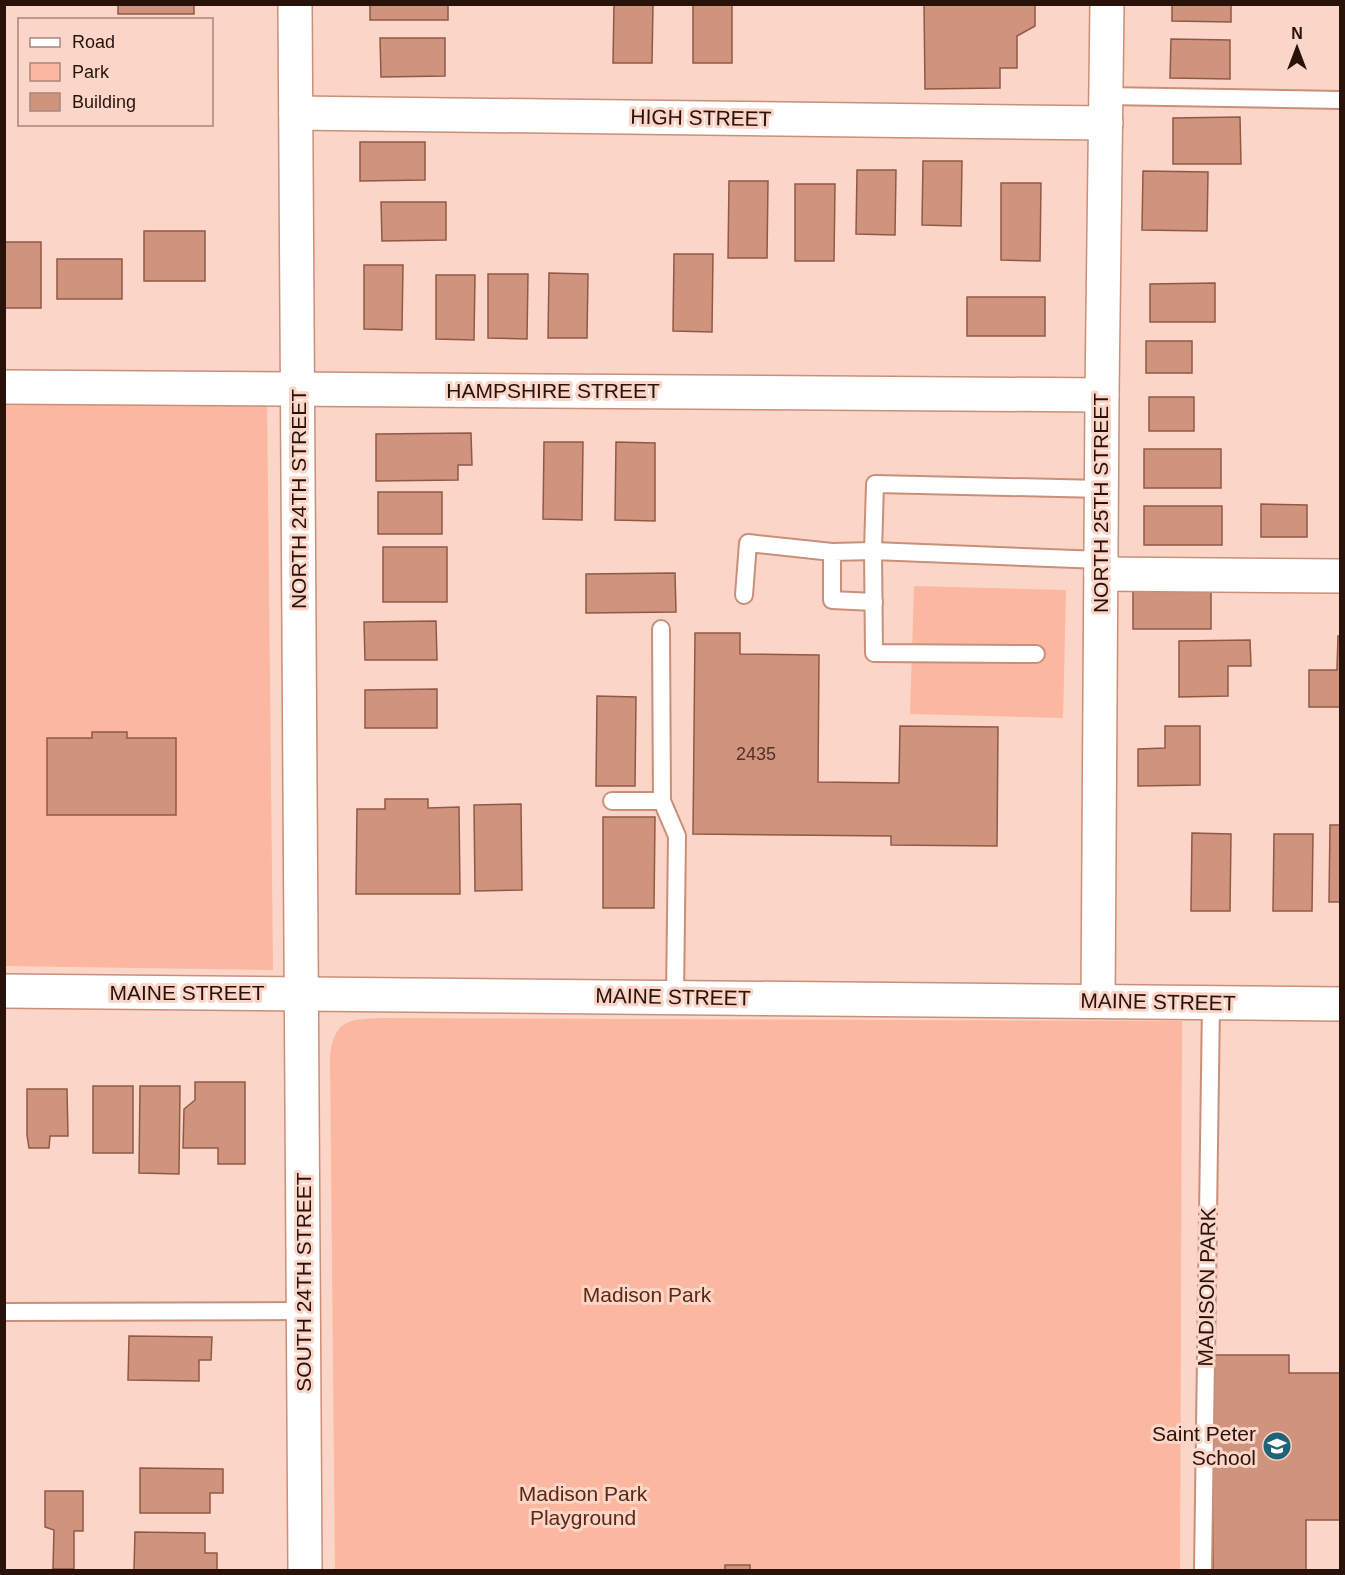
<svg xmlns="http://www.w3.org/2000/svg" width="1345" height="1575" font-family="Helvetica,sans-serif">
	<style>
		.green { fill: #fbb79f }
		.building { fill: #d0947e; stroke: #905945; stroke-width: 1.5 }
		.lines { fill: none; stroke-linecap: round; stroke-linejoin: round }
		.lane-casing { stroke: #ca8f79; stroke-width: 20 }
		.street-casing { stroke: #ca8f79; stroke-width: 36 }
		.secondary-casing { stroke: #ca8f79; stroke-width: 36 }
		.lane { stroke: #fff; stroke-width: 16 }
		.street { stroke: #fff; stroke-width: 33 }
		.secondary { stroke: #fff; stroke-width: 33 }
		.labels { text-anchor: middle; stroke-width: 6; stroke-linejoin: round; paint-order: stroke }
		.number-label { font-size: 18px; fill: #523227 }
		.street-label { font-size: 21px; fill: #28120a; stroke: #fbd5c7 }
		.park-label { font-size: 21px; fill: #5b2813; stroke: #fbd5c7 }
		.poi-label { font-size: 21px; fill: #28120a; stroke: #fbd5c7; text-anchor: end }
	</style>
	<rect width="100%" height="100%" fill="#fbd5c7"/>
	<g class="green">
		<path d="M4,394L267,396L273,970L5,966Z"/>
		<path d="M914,586L1066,590L1063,718L910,714Z"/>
		<path d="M380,1018L1182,1021L1180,1570H335L330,1056C334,1021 348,1019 380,1018Z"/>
	</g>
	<g class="building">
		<rect x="118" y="4" width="76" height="10"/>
		<rect x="370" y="4" width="78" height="16"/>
		<path d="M614,4H653L652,63H613Z"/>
		<rect x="693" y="4" width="39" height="59"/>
		<path d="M924,4H1035V26L1017,36V68H1000V88L925,89Z"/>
		<path d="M1172,4H1231V22L1172,21Z"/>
		<path d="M380,38H445V76L381,77Z"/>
		<path d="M1171,39L1230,40V79L1170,78Z"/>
		<path d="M1240,117L1241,164H1173V118Z"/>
		<path d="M360,142H425V180L360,181Z"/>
		<path d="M923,161H962L961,226L922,225Z"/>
		<path d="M857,170H896L895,235L856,234Z"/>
		<path d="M1143,171L1208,172L1207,231L1142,230Z"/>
		<path d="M729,181H768L767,258H728Z"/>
		<path d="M1001,183H1041L1040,261L1001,260Z"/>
		<path d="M795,184H835L834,261H795Z"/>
		<path d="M381,202H446V240L382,241Z"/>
		<rect x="144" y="231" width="61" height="50"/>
		<rect x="4" y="242" width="37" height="66"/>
		<path d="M674,254H713L712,332L673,331Z"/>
		<rect x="57" y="259" width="65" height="40"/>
		<path d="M364,265H403L402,330L364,329Z"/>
		<path d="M549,273L588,274L587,338H548Z"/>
		<path d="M488,274H528L527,339L488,338Z"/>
		<path d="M436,275H475L474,340L436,339Z"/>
		<path d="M1215,283V322H1150V284Z"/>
		<rect x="967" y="297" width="78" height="39"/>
		<rect x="1146" y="341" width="46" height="32"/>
		<rect x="1149" y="397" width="45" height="34"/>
		<path d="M471,433L472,465H458V480L376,481V434Z"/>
		<path d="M544,442H583L582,520L543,519Z"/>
		<path d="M616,442L655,443V521L615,520Z"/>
		<rect x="1144" y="449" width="77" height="39"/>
		<rect x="378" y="492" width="64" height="42"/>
		<path d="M1261,504L1307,505V537H1261Z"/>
		<rect x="1144" y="506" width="78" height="39"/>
		<rect x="383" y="547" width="64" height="55"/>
		<path d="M675,573L676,612L586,613V574Z"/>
		<rect x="1133" y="590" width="78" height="39"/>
		<path d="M436,621L437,660H365L364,622Z"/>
		<path d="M695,633H740V654L819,655L818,782L899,783L900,726L998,727L997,846L891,845V836L693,834Z"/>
		<path d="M1338,636H1340V707H1309V670H1337Z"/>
		<path d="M1250,640L1251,666H1228V696L1179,697V641Z"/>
		<path d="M437,689V728H365V690Z"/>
		<path d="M597,696L636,697L635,786H596Z"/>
		<path d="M1165,726H1200V785L1138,786V749L1165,748Z"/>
		<path d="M92,732H127V738H176V815H47V738H92Z"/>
		<path d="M385,799H428V808L459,807L460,894H356L357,809H385Z"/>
		<path d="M521,804L522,890L475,891L474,805Z"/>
		<path d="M603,817H655L654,908H603Z"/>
		<path d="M1330,825H1340V902H1329Z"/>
		<path d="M1192,833L1231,834L1230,911H1191Z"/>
		<path d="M1274,834H1313L1312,911H1273Z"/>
		<path d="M195,1082H245V1164H218V1148H183L184,1109L195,1100Z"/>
		<rect x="93" y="1086" width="40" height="67"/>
		<path d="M140,1086H180L179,1174L139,1173Z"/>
		<path d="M27,1089H67L68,1136H50L49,1148H29L27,1135Z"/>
		<path d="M129,1336L212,1337L211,1360H199V1381L128,1380Z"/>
		<path d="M1213,1355H1289V1373H1340V1520H1306V1570H1213Z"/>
		<path d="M140,1468L223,1469V1493H210V1513H140Z"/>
		<path d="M45,1491H83V1531H74V1569H53L54,1530L45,1527Z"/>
		<path d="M135,1532L205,1533V1553H217V1570H134Z"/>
		<rect x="725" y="1565" width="25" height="5"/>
	</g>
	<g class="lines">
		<g class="lane-casing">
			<g id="lane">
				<path d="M1106,96L1340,100"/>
				<path d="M744,595L748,543L832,552"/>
				<path d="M874,602L832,600V552L873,551L875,484L1102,489"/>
				<path d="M661,629L662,801L677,836L675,997"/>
				<path d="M1036,654L874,653L873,551L1101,560"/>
				<path d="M612,801H662"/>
				<path d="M4,1312L304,1311"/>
				<path d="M1203,1570L1211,1003"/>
			</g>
		</g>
		<g class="street-casing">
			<g id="street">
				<path d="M296,113L1106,123"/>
				<path d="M4,387L1102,395"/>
				<path d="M1101,574L1340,576"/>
				<path d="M1098,1001L1102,395L1107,4"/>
			</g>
		</g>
		<g class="secondary-casing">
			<g id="secondary">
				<path d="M295,4L305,1570"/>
				<path d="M4,991L1340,1004"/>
			</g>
		</g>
		<use href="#lane" class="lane"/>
		<use href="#street" class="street"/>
		<use href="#secondary" class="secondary"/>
	</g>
	<defs>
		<g id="school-disc" transform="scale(1.5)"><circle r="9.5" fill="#206376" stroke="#fbd5c7"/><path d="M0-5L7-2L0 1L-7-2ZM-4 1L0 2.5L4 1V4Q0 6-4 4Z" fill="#fff"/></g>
	</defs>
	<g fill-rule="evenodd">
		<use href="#school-disc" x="1277" y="1446"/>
	</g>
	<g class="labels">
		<g class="number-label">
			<text x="756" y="760">2435</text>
		</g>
		<g class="street-label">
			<text transform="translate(701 118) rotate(1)" y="7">HIGH STREET</text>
			<text x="553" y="398">HAMPSHIRE STREET</text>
			<text transform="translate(299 499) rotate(-90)" y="7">NORTH 24TH STREET</text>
			<text transform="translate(1101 503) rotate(-90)" y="7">NORTH 25TH STREET</text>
			<text x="187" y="1000">MAINE STREET</text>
			<text transform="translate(673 997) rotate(1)" y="7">MAINE STREET</text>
			<text transform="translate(1158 1002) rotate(1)" y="7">MAINE STREET</text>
			<text transform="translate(304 1282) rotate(-90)" y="7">SOUTH 24TH STREET</text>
			<text transform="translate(1207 1287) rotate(-89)" y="7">MADISON PARK</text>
		</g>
		<g class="park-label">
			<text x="647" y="1302">Madison Park</text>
			<text x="583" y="1501">Madison Park<tspan x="583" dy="24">Playground</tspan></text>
		</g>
		<g class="poi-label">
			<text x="1256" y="1441">Saint Peter<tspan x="1256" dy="24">School</tspan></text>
		</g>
	</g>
	<rect width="1345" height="1575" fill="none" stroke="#28120a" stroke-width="12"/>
	<rect x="18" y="18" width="195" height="108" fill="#fbd5c7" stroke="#a7877b" stroke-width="1.5"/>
	<rect x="30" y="38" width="30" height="9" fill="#ffffff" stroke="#a7877b" stroke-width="1.5"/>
	<text x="72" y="48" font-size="18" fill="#28120a">Road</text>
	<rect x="30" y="63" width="30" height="18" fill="#fbb79f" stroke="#a7877b" stroke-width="1.5"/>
	<text x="72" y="78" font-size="18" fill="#28120a">Park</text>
	<rect x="30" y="93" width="30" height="18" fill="#d0947e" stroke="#a7877b" stroke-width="1.5"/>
	<text x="72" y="108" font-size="18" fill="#28120a">Building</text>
	<g transform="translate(1297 48)" stroke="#fbd5c7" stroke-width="4.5" paint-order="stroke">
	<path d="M0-4.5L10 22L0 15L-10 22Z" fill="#28120a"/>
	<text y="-9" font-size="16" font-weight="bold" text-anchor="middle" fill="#28120a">N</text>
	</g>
</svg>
